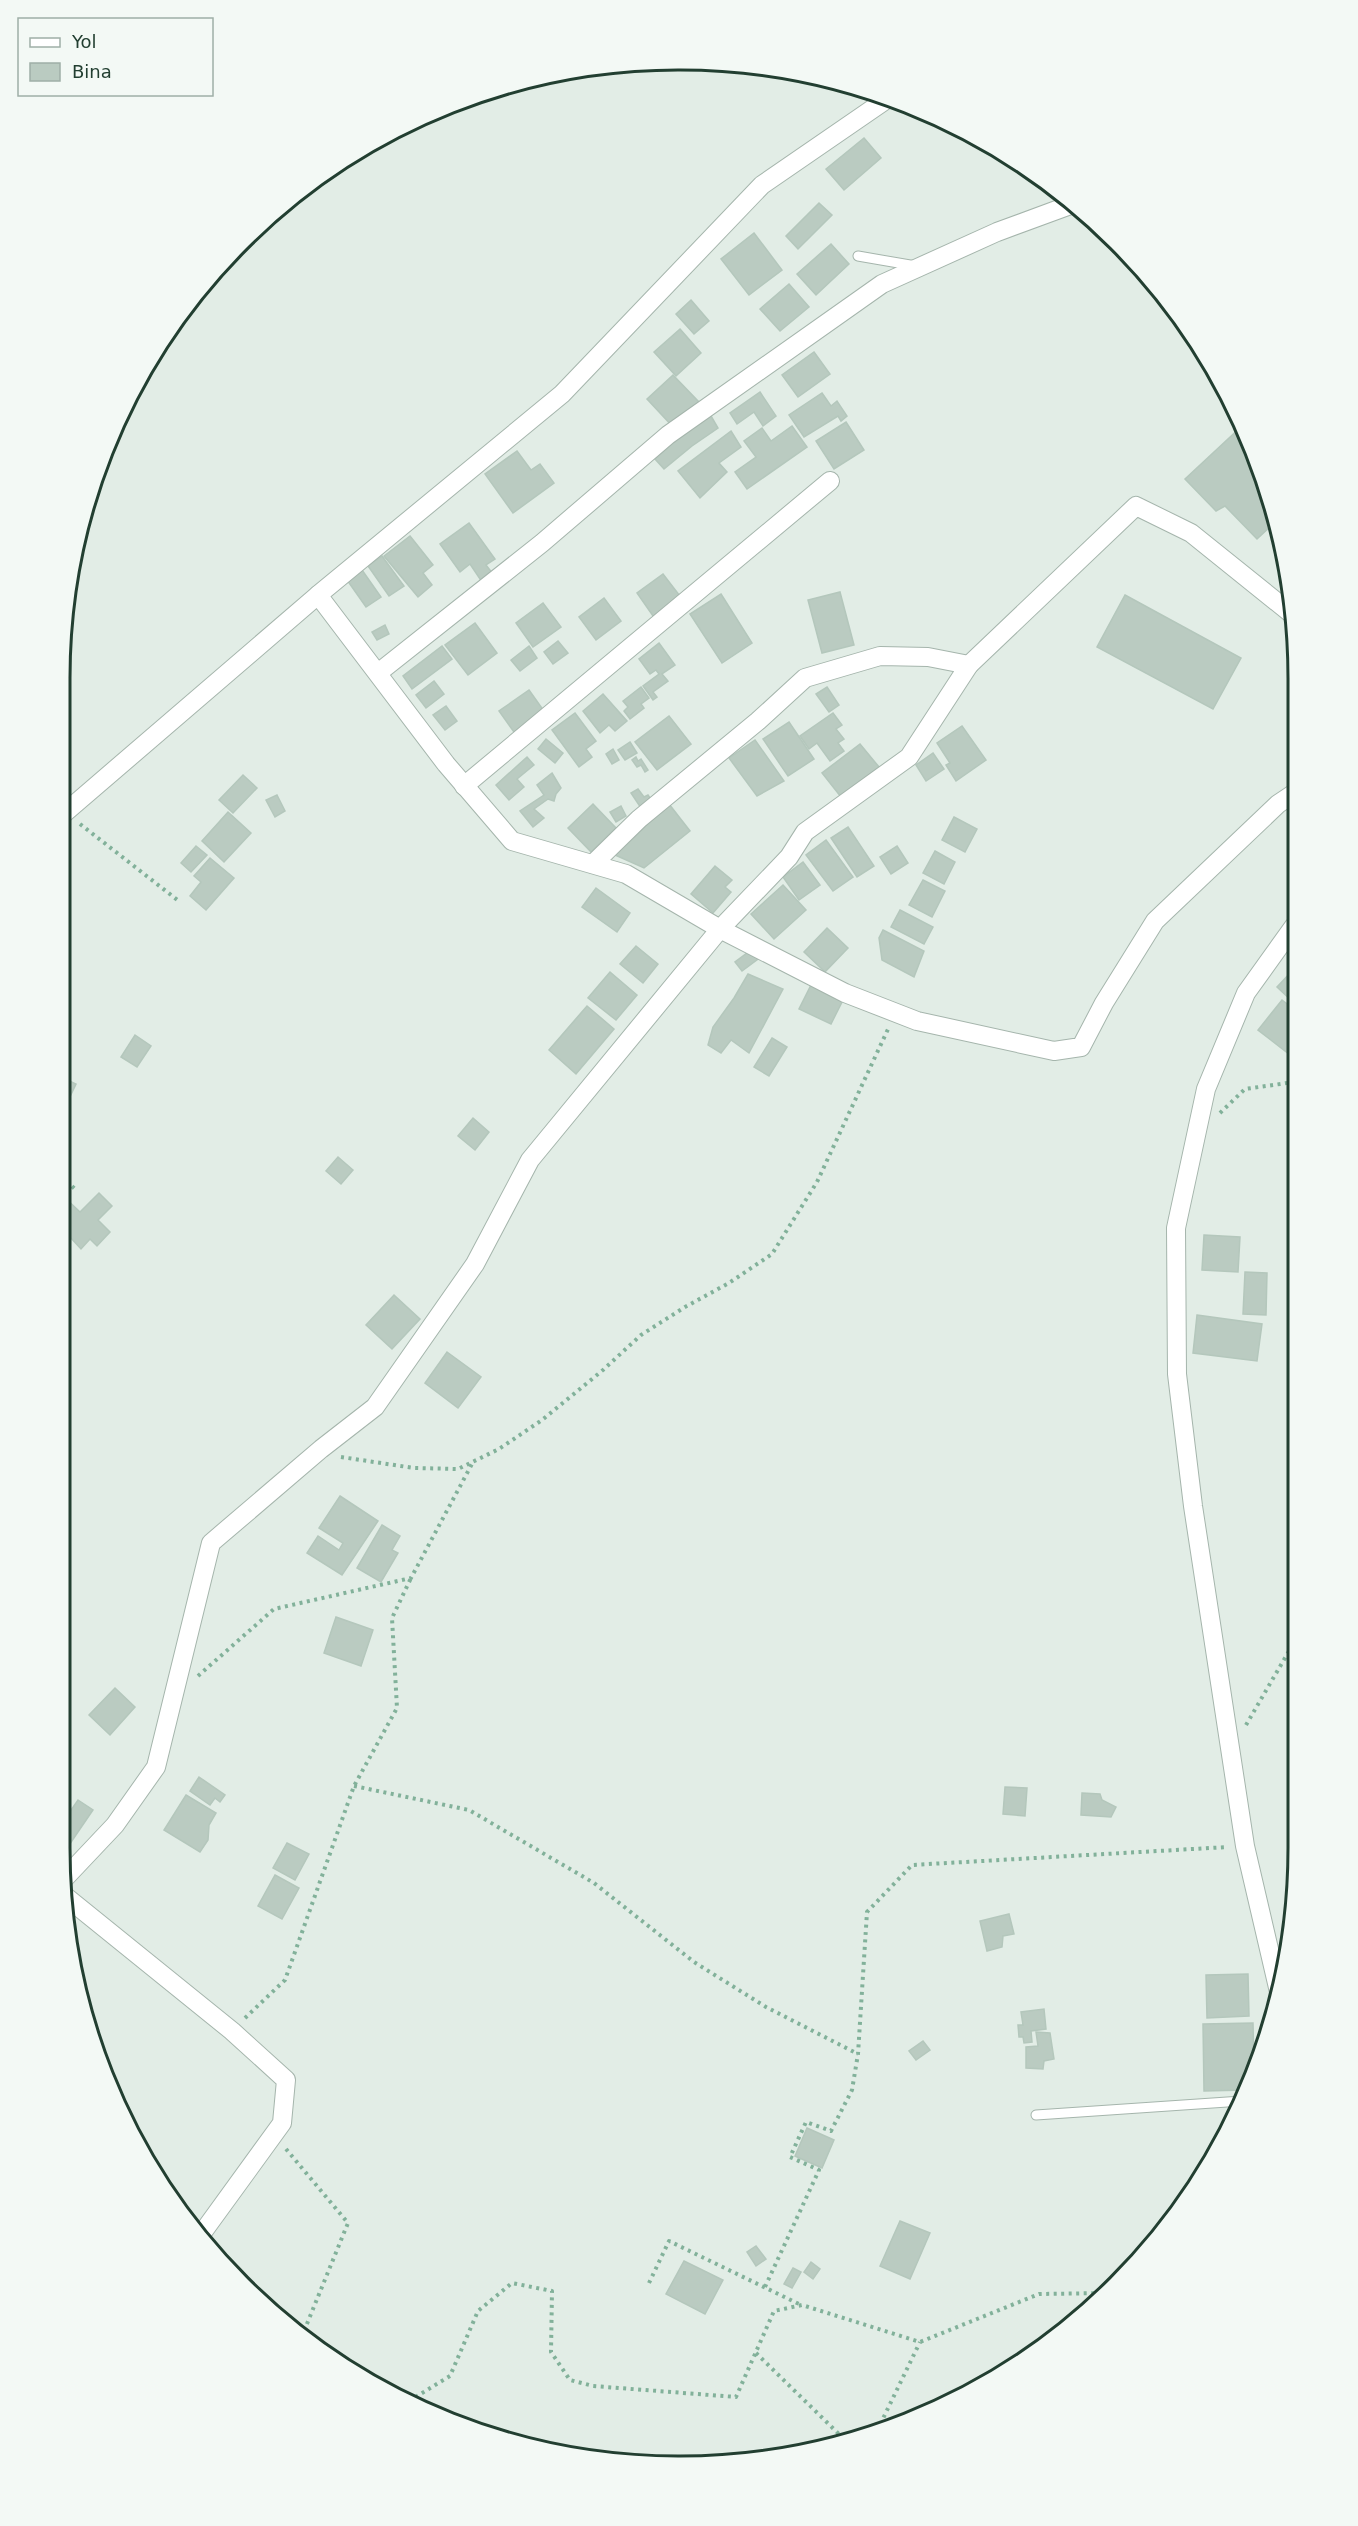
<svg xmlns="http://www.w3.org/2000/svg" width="1358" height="2526" font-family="'DejaVu Sans',sans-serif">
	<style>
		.building { fill: #bacbc1; stroke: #b4c7bc; stroke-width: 1.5 }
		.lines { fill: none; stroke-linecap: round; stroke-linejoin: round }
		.service-casing { stroke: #a5b5ac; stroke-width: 11 }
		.minor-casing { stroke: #a5b5ac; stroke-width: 20 }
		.tertiary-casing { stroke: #a5b5ac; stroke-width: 20 }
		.path { stroke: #82b19a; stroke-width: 4; stroke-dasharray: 3 4.5; stroke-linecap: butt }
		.service { stroke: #fff; stroke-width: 9 }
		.minor { stroke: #fff; stroke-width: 18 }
		.tertiary { stroke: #fff; stroke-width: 18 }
		.rim { fill: none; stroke: #223f31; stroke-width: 3 }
	</style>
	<rect width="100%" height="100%" fill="#e2ede6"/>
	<g class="building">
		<path d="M864,138L881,158L844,190L826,169Z"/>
		<path d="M819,203L832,215L798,249L786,236Z"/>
		<path d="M754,233L782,270L749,295L721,259Z"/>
		<path d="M831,244L849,264L816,295L797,274Z"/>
		<path d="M789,284L809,307L780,331L760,309Z"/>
		<path d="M691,300L709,321L694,334L676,314Z"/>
		<path d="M680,329L701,353L676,376L654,352Z"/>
		<path d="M814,352L830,374L798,397L782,375Z"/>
		<path d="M673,375L699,402L673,427L647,399Z"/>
		<path d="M760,392L776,416L763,426L754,412L737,424L730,413Z"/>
		<path d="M822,393L831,406L837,401L847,416L841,421L838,416L804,437L789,415Z"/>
		<path d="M711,416L718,428L692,446L664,469L655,459L682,435Z"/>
		<path d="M846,422L864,450L834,469L816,441Z"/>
		<path d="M792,426L807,447L747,489L735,472L756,457L744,441L762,428L771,441Z"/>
		<path d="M1242,426L1251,442L1273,524L1257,539L1225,506L1216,511L1185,479Z"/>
		<path d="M731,431L741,447L719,463L727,472L700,498L678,471Z"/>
		<path d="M517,451L531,470L540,464L554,483L513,513L485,474Z"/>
		<path d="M469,523L495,559L486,565L493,574L482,582L470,564L460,572L440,544Z"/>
		<path d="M410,536L433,565L423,573L432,585L418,597L384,556Z"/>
		<path d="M382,556L404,586L389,596L368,566Z"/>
		<path d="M362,570L381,597L366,607L347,580Z"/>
		<path d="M663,574L680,596L653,616L637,593Z"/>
		<path d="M840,592L854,645L822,653L808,600Z"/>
		<path d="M721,594L752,643L722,663L690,614Z"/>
		<path d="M1125,595L1241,658L1213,709L1097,647Z"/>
		<path d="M604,598L621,621L596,640L579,617Z"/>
		<path d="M543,603L561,627L533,647L516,623Z"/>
		<path d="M475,623L497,653L468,675L445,645Z"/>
		<path d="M385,625L389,634L377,640L372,632Z"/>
		<path d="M558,641L568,653L553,664L544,652Z"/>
		<path d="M659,643L675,665L662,674L668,681L653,692L657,697L653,700L643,686L659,674L656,670L650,674L639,659Z"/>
		<path d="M442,646L452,659L412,689L403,676Z"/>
		<path d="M529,646L537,658L520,671L511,660Z"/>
		<path d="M434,681L444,694L426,708L416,695Z"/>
		<path d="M641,687L649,698L641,704L644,708L630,719L624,711L628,707L623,701Z"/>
		<path d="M827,687L839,705L829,712L816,694Z"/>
		<path d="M529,690L544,711L514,732L499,711Z"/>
		<path d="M603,694L627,721L615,731L609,725L600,733L583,711Z"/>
		<path d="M446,706L457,721L445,730L433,715Z"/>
		<path d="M575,713L596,741L586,749L592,757L579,767L552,730Z"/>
		<path d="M833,713L842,725L836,729L844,739L838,743L844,751L830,761L817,743L809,749L800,736Z"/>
		<path d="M669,716L691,744L657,770L635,742Z"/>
		<path d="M789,722L814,759L788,776L763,739Z"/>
		<path d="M962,726L986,760L956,781L946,765L950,763L937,743Z"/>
		<path d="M546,739L563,753L555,763L538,749Z"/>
		<path d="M755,740L784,781L757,796L729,758Z"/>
		<path d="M630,742L637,753L625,760L618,750Z"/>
		<path d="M860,744L879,767L841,797L822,773Z"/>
		<path d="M613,749L619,760L612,764L606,754Z"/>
		<path d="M933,753L944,769L926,781L916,765Z"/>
		<path d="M527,757L534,765L517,779L524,787L509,800L496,785Z"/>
		<path d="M636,757L638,761L641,759L648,770L645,772L641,765L637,767L632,760Z"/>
		<path d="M552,773L561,788L556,794L554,801L548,799L534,809L544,818L533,827L520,811L544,795L537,785Z"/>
		<path d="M243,775L257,788L233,813L219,800Z"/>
		<path d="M638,789L644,797L648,795L652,801L643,811L631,793Z"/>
		<path d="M277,795L285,811L275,817L266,800Z"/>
		<path d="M593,804L616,828L591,852L568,828Z"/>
		<path d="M669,804L690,831L644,868L615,855Z"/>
		<path d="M621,806L626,816L616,822L610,812Z"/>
		<path d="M228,812L251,833L224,862L202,841Z"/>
		<path d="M954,817L977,829L965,852L942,840Z"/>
		<path d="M848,827L874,866L857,877L831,838Z"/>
		<path d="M826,840L853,877L833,891L806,855Z"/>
		<path d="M196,846L207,855L191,872L181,863Z"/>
		<path d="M897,846L908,863L891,874L880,857Z"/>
		<path d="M935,851L955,862L944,884L923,873Z"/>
		<path d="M210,858L234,878L206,910L190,896L201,882L194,876Z"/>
		<path d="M803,862L820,885L799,900L783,877Z"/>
		<path d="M715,866L732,880L725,887L731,892L713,913L691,894Z"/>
		<path d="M923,880L945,891L932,917L909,905Z"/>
		<path d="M783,885L806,910L774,939L751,914Z"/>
		<path d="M596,888L630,913L617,932L582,907Z"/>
		<path d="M900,910L933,927L924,944L891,927Z"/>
		<path d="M827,928L848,948L825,972L804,952Z"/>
		<path d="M883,930L924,951L914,977L882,960L879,938Z"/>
		<path d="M636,946L658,964L643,983L620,964Z"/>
		<path d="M751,950L758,959L742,971L735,962Z"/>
		<path d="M1294,969V1003L1277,987Z"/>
		<path d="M610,972L637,995L616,1020L588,998Z"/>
		<path d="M748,974L783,989L749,1053L731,1040L721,1053L708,1045L713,1027L734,998Z"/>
		<path d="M811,985L843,1000L831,1024L799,1009Z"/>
		<path d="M1282,1000L1294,1009V1058L1258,1030Z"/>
		<path d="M587,1006L614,1029L576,1074L549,1050Z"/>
		<path d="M135,1035L151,1046L137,1067L121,1057Z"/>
		<path d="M772,1038L787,1047L769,1076L754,1067Z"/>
		<path d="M61,1077L76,1084L65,1107L61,1105Z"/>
		<path d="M473,1118L489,1132L475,1150L458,1136Z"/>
		<path d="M338,1157L353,1170L341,1184L326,1171Z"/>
		<path d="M99,1193L112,1206L98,1220L110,1232L97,1246L90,1239L81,1249L69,1236L61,1244V1194L80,1212Z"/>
		<path d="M1204,1235L1240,1237L1238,1272L1202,1270Z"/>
		<path d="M1245,1272L1267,1273L1266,1315L1243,1314Z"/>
		<path d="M394,1295L420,1319L392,1349L366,1325Z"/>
		<path d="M1197,1315L1262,1324L1257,1361L1193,1353Z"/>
		<path d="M447,1352L481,1377L458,1408L425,1383Z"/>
		<path d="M340,1496L378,1521L342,1575L307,1553L318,1536L339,1550L343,1543L319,1528Z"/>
		<path d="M382,1525L400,1536L392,1550L398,1553L381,1582L357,1568Z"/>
		<path d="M336,1617L373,1630L361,1666L324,1653Z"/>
		<path d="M115,1688L135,1707L110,1735L89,1715Z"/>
		<path d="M199,1777L225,1795L220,1802L215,1798L210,1805L190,1791Z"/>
		<path d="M1005,1787L1027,1788L1025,1816L1003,1814Z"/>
		<path d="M1082,1793L1100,1794L1102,1800L1116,1807L1111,1817L1081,1815Z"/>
		<path d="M186,1795L216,1813L209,1825L208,1840L200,1852L164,1830Z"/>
		<path d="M78,1800L93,1810L61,1857L60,1826Z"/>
		<path d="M287,1843L309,1854L295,1880L273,1868Z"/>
		<path d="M275,1875L299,1888L282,1919L258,1906Z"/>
		<path d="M1009,1914L1014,1934L1003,1936L1002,1947L987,1951L980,1921Z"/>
		<path d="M1248,1974L1249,2016L1207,2018L1206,1975Z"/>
		<path d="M1044,2009L1046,2029L1031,2031L1032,2042L1024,2043L1023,2037H1019L1018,2025H1023L1021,2012Z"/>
		<path d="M1253,2023L1254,2069L1246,2090L1204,2091L1203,2024Z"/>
		<path d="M1036,2032L1050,2033L1054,2059L1044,2061L1043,2069L1026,2068V2047L1038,2046Z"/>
		<path d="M923,2041L930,2050L916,2060L909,2051Z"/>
		<path d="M807,2128L834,2140L822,2168L795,2156Z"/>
		<path d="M900,2221L930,2233L910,2279L880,2266Z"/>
		<path d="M756,2246L766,2259L756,2266L747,2252Z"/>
		<path d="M684,2261L723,2280L705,2314L666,2294Z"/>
		<path d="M811,2262L820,2269L813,2279L804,2272Z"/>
		<path d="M793,2268L801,2272L792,2288L784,2284Z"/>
	</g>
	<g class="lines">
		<g class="service-casing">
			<g id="service">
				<path d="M858,256L916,266"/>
				<path d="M1036,2115L1242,2101"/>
			</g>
		</g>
		<g class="minor-casing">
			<g id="minor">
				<path d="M887,99L762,185L562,394L318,595L446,764L512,841L626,874L720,929L845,993L917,1021L1054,1051L1081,1047L1104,1003L1155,921L1278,804L1293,794"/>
				<path d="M969,665L1136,506L1191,533L1293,615"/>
				<path d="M378,673L542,543L668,435L882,284L997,232L1073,204"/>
				<path d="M464,786L830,481"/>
				<path d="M63,1880L115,1825L156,1767L211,1543L321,1449L375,1407L475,1264L530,1160L720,929L789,857L805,832L909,757L969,665L928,657L880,656L805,678L758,721L639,819L593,864"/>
				<path d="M65,1896L232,2031L286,2080L282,2123L200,2236"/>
				<path d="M1279,1992L1245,1846L1193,1506L1177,1374L1176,1228L1206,1089L1246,993L1294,926"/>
			</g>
		</g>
		<g class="tertiary-casing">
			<path id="tertiary" d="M61,816L318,595"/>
		</g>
		<g class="path">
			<path d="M80,824L180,902"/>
			<path d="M1220,1113L1245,1089L1294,1082"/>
			<path d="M61,1176L76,1190"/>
			<path d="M341,1457L414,1468L458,1469L499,1449L542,1420L603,1370L641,1335L685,1307L729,1283L772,1254L817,1182L889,1027"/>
			<path d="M198,1676L274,1609L411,1578L473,1462"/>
			<path d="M1246,1725L1296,1639"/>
			<path d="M354,1786L469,1810L594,1883L694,1962L766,2007L858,2054"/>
			<path d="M245,2018L285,1980L354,1786L397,1708L392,1618L411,1578"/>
			<path d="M286,2149L348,2223L302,2336"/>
			<path d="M649,2283L669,2241L801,2305"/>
			<path d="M765,2287L819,2170L790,2157L806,2122L831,2131L852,2090L858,2054L867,1912L912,1865L1228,1847"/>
			<path d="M756,2353L847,2442"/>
			<path d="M409,2401L450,2376L478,2311L512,2283L552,2291L551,2352L570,2380L593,2386L736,2397L774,2311L802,2305L920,2342L1039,2294L1107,2293"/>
			<path d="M877,2431L920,2342"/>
		</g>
		<use href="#service" class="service"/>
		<use href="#minor" class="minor"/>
		<use href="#tertiary" class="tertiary"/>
	</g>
	<path d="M0 0H1358V2526H0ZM678 70H680A608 608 0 0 1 1288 678V1848A608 608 0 0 1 680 2456H678A608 608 0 0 1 70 1848V678A608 608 0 0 1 678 70Z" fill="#f3f9f5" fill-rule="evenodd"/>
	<path class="rim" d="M678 70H680A608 608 0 0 1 1288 678V1848A608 608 0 0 1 680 2456H678A608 608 0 0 1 70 1848V678A608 608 0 0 1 678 70Z"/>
	<rect x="18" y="18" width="195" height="78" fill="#f3f9f5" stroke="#9fafa7" stroke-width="1.5"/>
	<rect x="30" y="38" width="30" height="9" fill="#ffffff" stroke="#9fafa7" stroke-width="1.5"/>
	<text x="72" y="48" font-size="18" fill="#223f31">Yol</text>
	<rect x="30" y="63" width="30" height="18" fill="#bacbc1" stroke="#9fafa7" stroke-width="1.5"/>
	<text x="72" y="78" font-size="18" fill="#223f31">Bina</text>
</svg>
